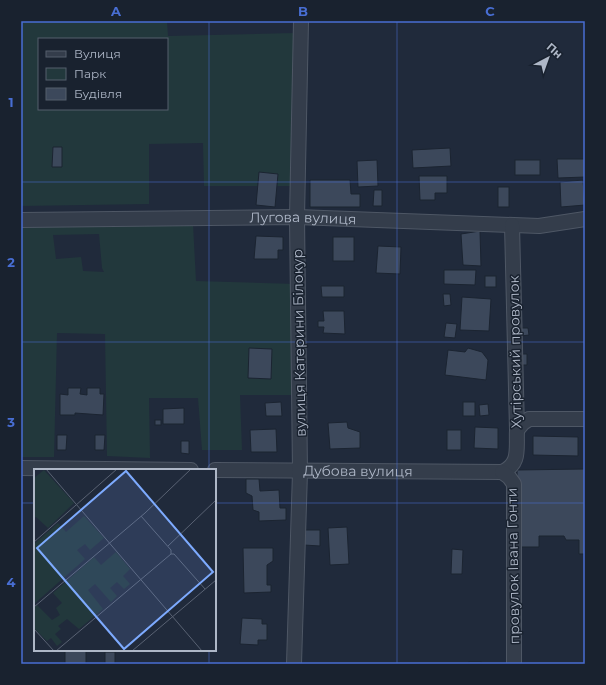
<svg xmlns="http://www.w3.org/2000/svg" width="606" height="685" font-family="Montserrat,sans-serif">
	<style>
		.green { fill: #22383c; fill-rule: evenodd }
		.building { fill: #3c485b; stroke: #1b2431 }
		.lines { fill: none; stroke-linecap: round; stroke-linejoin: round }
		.street-casing { stroke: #4e5765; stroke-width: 16 }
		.street { stroke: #343d4b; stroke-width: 14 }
		.grid { fill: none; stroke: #486ed3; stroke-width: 1; stroke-opacity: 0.55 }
		.labels { text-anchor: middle; stroke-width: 3; stroke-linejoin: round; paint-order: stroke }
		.street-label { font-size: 14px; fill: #aeb7c7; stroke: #19222f }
		.inset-road { fill: none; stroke: #596273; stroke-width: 1 }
		.view { fill: #7daafe; fill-opacity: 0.15; stroke: #7daafe; stroke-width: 2 }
		.inset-edge { fill: none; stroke: #aeb7c7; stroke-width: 2 }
		.neatline { fill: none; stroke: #486ed3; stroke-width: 1.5 }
		.grid-label { font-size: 13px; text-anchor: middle; font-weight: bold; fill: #486ed3 }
	</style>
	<rect width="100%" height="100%" fill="#202a3b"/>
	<g class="green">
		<path d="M21,21H167L168,36L294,33L297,186H204L203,143L149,144V204L21,206ZM39,39H167V109H39Z"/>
		<path d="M193,224L196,281L296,284L293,395H240L242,450H202L198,398H149L150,458L107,456L105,334L57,333L54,457H21V226ZM99,234L102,268L104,272L83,271L81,257L56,259L53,235Z"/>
	</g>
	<g class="building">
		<path d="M53,147H62V167H52Z"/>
		<path d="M450,148L451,166L413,168L412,150Z"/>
		<path d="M557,159H585V177L558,178Z"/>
		<path d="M377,160L378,186L358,187L357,161Z"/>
		<rect x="515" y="160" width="25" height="15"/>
		<path d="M259,172L278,174L275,207L256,205Z"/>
		<path d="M419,176H447V193H435V200H420Z"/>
		<path d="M310,180H350L351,194H360V207H310Z"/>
		<path d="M583,180L585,205L561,207L560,182Z"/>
		<rect x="498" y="187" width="11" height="20"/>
		<path d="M374,190H382V206H373Z"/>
		<path d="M480,231L481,266L463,265L461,234Z"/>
		<path d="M256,236L283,237V250H278V259H254Z"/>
		<rect x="333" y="237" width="21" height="24"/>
		<path d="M378,246L401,247L400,274L376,273Z"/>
		<path d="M444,270H476L475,285L444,284Z"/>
		<rect x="485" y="276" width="11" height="11"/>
		<path d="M321,286H344V297H322Z"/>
		<path d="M443,294H450L451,305L444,306Z"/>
		<path d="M462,297L491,299L489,331L460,330Z"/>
		<path d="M323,311H344L345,334L323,333L324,327H318V321H324Z"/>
		<path d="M446,323L457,324L455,338L444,337Z"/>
		<path d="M521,328H528L529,335L521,336Z"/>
		<path d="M249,348L272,349L271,379L248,378Z"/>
		<path d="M468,348L482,352L488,360L486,380L445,375L448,350L465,352Z"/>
		<path d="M522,354H527V365H521Z"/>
		<path d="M68,388H81L80,394L87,395V388H100V394H104L103,415L75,413V415H60V394L68,395Z"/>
		<path d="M281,402L282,416H266L265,403Z"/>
		<rect x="463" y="402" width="12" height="14"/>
		<path d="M488,404L489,415L480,416L479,405Z"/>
		<path d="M184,408V424H163V409Z"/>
		<rect x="155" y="420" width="6" height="5"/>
		<path d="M347,422L348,428L360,432V448L330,449L328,423Z"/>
		<path d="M475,427L498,428V449L474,448Z"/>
		<path d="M276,429L277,452H251L250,430Z"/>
		<rect x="447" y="430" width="14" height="20"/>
		<path d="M57,435H67L66,450H57Z"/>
		<path d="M95,435H105L104,450H95Z"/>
		<path d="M533,436L578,437V456L533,455Z"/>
		<path d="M181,441H189V454L181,453Z"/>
		<path d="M585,469V554H579V540H566L564,536H539V547H518L517,470Z"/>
		<path d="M246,479H259L260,491L279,490L280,508H286V520L259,521V512L253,510L252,496L246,493Z"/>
		<path d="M347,527L349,564L330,565L328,528Z"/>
		<path d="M304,530H320V546L304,545Z"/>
		<path d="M243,548H273V561L267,565V585H271V592L244,593Z"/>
		<path d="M452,549L463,550L462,574H451Z"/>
		<path d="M242,618L262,619V624H267V640H258V645L240,644Z"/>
		<rect x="65" y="650" width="21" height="14"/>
		<rect x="105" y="652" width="10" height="12"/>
		<rect x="469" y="662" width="12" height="2"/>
	</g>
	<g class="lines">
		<g class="street-casing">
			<g id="street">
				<path id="s1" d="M21,220L297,217L539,226L585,219"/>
				<path d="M517,430L523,423L529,419H585"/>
				<path d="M21,468L191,470"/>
				<path id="s2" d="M215,470L502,472C521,464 516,448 517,430L512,225"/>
				<path d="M502,472L509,477L514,484V664"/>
				<path d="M294,664L300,472L297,217L301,21"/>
			</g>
		</g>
		<use href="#street" class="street"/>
	</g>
	<path class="grid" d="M209,21V470M397,21V664M21,182H585M21,342H585M21,503H35M215,503H585M209,650V664"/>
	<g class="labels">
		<g class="street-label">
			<text dy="5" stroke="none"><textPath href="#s1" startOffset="282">Лугова вулиця</textPath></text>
			<text transform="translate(299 343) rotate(-91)" y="5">вулиця Катерини Білокур</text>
			<text transform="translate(515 352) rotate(-91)" y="5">Хутірський провулок</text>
			<text dy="5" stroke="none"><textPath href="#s2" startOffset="143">Дубова вулиця</textPath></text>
			<text transform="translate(513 566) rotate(-91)" y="5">провулок Івана Гонти</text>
		</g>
	</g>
	<g transform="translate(34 469)">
		<rect width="182" height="182" fill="#202a3b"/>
		<path d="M10,1L40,34L14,59L2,48L0,49V9ZM50,47L70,69L56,81L51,75L43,81L51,90L0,135V75L24,54L32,63ZM82,83L96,100L89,107L96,115L90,120L83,113L76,119L83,127L77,133L61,115L54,121L69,140L45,160L33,150L24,157L27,160L21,165L28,173L23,177L17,169L13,172L0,159V139L3,136L18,151L26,146L22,139L28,134L19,124L60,88L67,96Z" fill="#22383c"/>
		<path class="inset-road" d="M12,0L168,182M107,47L137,81V85M0,73L83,0M134,77L182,31M137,85H140L171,120M0,138L111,44L157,0M0,160L20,182M22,182L137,85M98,182L182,111"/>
		<path class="view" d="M92,2L179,103L90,180L3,79Z"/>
		<rect width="182" height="182" class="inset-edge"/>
	</g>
	<rect width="606" height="685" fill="none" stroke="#19222f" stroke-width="44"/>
	<rect x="38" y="38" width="130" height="72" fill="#19222f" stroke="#555e6c"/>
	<rect x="46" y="51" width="20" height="6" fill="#343d4b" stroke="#555e6c"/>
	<text x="74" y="58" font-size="12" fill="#aeb7c7">Вулиця</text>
	<rect x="46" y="68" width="20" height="12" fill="#22383c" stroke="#555e6c"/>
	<text x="74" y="78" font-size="12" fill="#aeb7c7">Парк</text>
	<rect x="46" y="88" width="20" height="12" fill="#3c485b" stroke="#555e6c"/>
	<text x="74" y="98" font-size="12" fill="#aeb7c7">Будівля</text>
	<g transform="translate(548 58) rotate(41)" stroke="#19222f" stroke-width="3" paint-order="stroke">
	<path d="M0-3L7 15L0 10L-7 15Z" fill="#aeb7c7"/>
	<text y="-6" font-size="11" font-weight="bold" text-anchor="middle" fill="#aeb7c7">Пн</text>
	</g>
	<rect x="22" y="22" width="562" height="641" class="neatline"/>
	<g class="grid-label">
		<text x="116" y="16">A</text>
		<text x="303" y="16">B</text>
		<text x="490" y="16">C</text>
		<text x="11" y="107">1</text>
		<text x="11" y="267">2</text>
		<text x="11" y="427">3</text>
		<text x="11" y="587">4</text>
	</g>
</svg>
